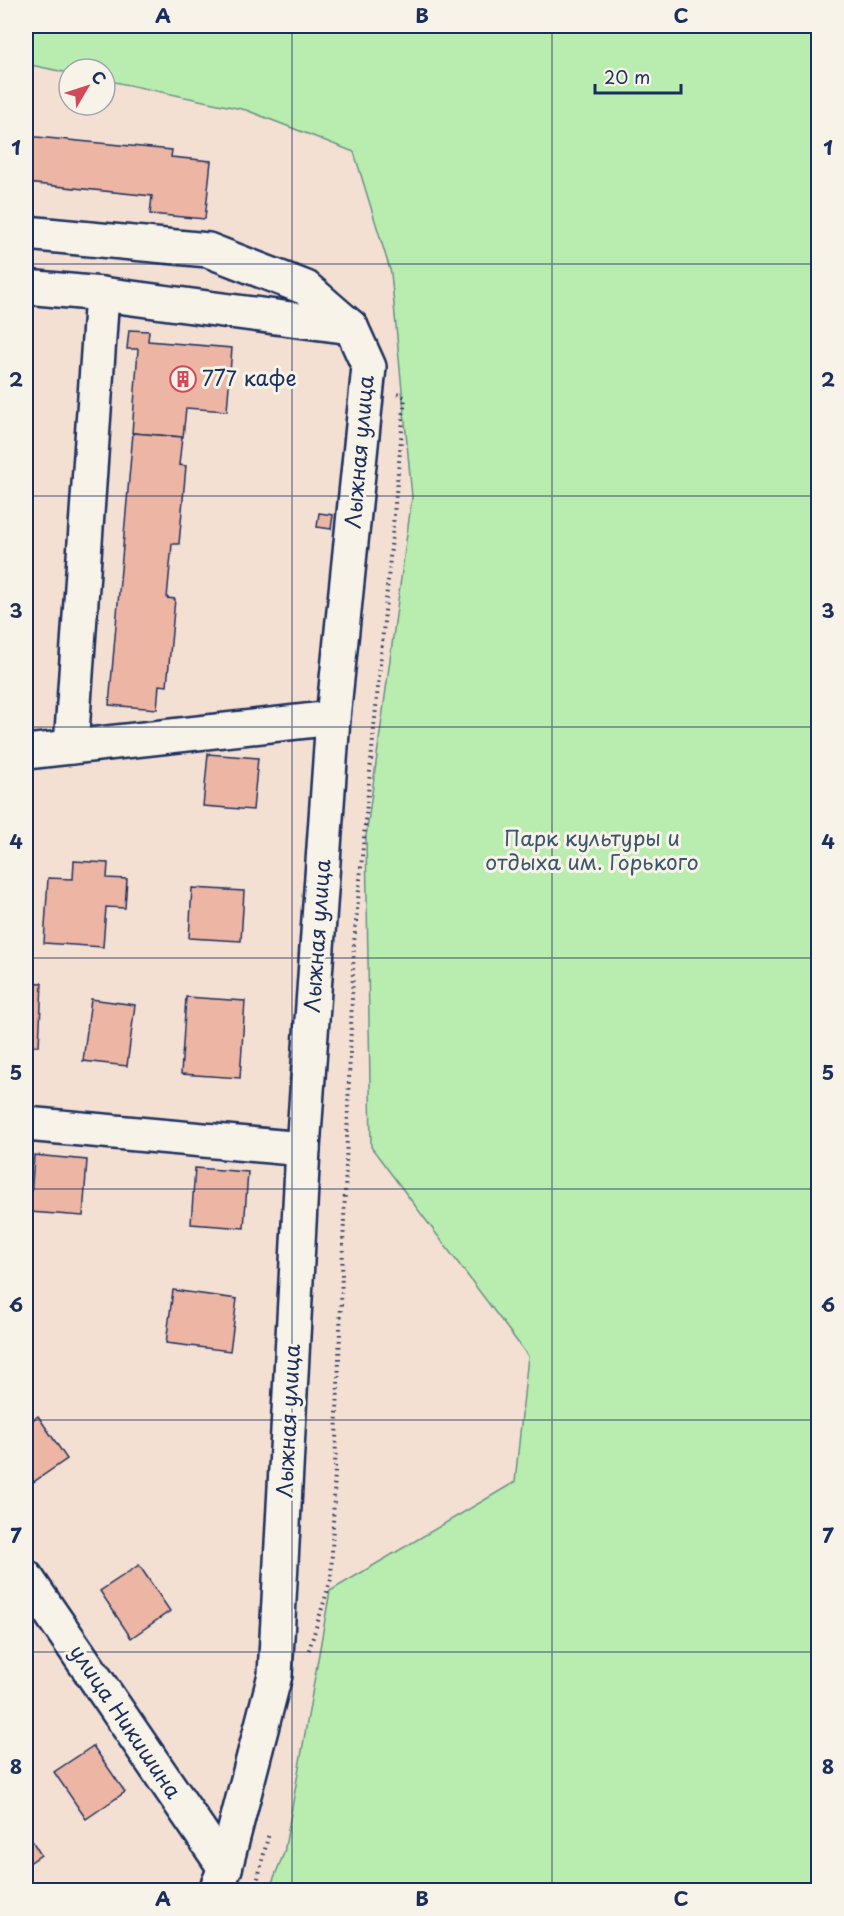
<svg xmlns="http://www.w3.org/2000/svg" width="844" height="1916" font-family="'Playpen Sans',sans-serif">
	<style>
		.green { fill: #b8edaf; stroke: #6a8e86; stroke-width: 1.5 }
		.building { fill: #edb5a3; stroke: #1b2f5e; stroke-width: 1.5 }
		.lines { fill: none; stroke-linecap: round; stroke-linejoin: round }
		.minor-casing { stroke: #1b2f5e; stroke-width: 38 }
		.path { stroke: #1b2f5e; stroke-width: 4; stroke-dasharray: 1.5 4.5; stroke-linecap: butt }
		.minor { stroke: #f7f3e8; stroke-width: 33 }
		.grid { fill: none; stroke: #1b2f5e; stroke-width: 1.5; stroke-opacity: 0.55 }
		.labels { text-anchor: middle; stroke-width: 6; stroke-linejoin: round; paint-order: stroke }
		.poi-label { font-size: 21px; fill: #1b2f5e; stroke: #f7f3e8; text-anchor: start }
		.street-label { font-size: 21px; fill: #1b2f5e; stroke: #f7f3e8 }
		.park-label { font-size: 21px; fill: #3a556e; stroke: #f7f3e8 }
		.neatline { fill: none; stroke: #1b2f5e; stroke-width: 2 }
		.grid-label { font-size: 20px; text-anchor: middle; font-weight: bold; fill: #1b2f5e }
	</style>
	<rect width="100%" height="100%" fill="#f4e0d3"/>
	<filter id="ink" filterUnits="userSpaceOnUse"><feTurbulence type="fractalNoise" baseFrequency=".0167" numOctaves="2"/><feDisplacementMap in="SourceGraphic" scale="12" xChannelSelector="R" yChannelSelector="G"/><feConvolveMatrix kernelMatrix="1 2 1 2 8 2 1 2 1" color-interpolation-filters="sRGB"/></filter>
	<g filter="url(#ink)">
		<path class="green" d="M26,26H818V1890H269L284,1853L330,1591L515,1482L528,1356L371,1147L366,837L412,497L391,273L354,152L246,110L105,80V69H69V73L26,64Z"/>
		<g class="building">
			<path d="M26,136L172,150L171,157L211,161L205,219L150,214L152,196L26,183Z"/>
			<path d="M129,330L149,331L148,341L232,348L227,411L186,408L183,437L132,433L138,349H127Z"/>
			<path d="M133,433L182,437L179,465L186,466L179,544H172L167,598L175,599L167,686L159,685L157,709L109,705Z"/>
			<path d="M319,513L333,515L331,529L317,527Z"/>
			<path d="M208,754L258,758L253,810L203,806Z"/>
			<path d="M74,861L108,863L107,878L127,879L125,908L106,907L103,947L44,943L48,878L73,879Z"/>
			<path d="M192,888L244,891L241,941L189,938Z"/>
			<path d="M26,982L42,983L39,1046H26Z"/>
			<path d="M186,997L245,1001L240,1078L181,1074Z"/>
			<path d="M91,999L135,1005L127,1066L83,1061Z"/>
			<path d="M34,1155L87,1160L83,1216L30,1212Z"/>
			<path d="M195,1168L248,1172L244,1228L191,1224Z"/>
			<path d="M173,1290L237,1299L230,1351L166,1343Z"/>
			<path d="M38,1416L67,1459L26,1487V1425Z"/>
			<path d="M139,1565L170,1611L131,1638L100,1591Z"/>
			<path d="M93,1746L125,1792L86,1819L54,1772Z"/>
			<path d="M26,1831L41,1855L26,1865Z"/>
		</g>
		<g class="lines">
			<g class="minor-casing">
				<g id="minor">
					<path d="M26,233L208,250L306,288L351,327L369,367L333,718L303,1149L275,1675L225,1868L216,1890"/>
					<path d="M26,287L102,294"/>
					<path d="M71,747L102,294L351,327"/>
					<path d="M26,752L333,718"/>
					<path d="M26,1124L303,1149"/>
					<path d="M26,1577L225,1868"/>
				</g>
			</g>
			<g class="path">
				<path d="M309,1650L331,1579L354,943L405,397L397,394"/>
				<path d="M255,1890L269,1833"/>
			</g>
			<use href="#minor" class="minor"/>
		</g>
	</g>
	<path class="grid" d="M292,26V1890M552,26V1890M26,264H818M26,496H818M26,727H818M26,958H818M26,1189H818M26,1420H818M26,1652H818"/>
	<defs>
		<g id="building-ring" transform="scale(1.35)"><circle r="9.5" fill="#f7f3e8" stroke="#d1495b" stroke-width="1.5"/><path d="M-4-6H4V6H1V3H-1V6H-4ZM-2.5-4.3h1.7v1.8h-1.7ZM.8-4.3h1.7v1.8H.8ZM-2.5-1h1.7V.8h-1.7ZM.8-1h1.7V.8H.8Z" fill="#d1495b"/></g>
	</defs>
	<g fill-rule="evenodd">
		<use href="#building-ring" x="183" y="379"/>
	</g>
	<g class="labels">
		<g class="poi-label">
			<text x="202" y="386">777 кафе</text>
		</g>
		<g class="street-label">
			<text transform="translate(360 452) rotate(-85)" y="7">Лыжная улица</text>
			<text transform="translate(318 936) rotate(-86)" y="7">Лыжная улица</text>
			<text transform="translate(289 1421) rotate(-87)" y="7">Лыжная улица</text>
			<text transform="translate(125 1722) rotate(56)" y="7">улица Никишина</text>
		</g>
		<g class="park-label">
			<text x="592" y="846">Парк культуры и<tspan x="592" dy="24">отдыха им. Горького</tspan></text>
		</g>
	</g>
	<rect width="844" height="1916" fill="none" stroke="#f7f3e8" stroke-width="66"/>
	<g transform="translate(87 87) rotate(51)"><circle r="28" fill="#f7f3e8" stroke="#9fa5b1" stroke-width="1.5"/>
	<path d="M0-4.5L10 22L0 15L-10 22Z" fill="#d1495b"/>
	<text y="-9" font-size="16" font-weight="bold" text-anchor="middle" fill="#1b2f5e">С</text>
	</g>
	<path d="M595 84v9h86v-9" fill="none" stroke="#1b2f5e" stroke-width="3"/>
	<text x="604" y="84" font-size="18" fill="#1b2f5e" stroke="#f7f3e8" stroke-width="4.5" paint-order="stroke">20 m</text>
	<rect x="33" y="33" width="778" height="1850" class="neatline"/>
	<g class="grid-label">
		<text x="163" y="23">A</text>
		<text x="422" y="23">B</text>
		<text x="681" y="23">C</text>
		<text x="16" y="155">1</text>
		<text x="828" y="155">1</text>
		<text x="16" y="387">2</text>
		<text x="828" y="387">2</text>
		<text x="16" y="618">3</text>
		<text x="828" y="618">3</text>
		<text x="16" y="849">4</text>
		<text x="828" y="849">4</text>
		<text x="16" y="1080">5</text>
		<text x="828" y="1080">5</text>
		<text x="16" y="1312">6</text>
		<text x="828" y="1312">6</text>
		<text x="16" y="1543">7</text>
		<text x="828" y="1543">7</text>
		<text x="16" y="1774">8</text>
		<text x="828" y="1774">8</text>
		<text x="163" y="1906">A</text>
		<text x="422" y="1906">B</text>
		<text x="681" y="1906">C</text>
	</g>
</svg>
